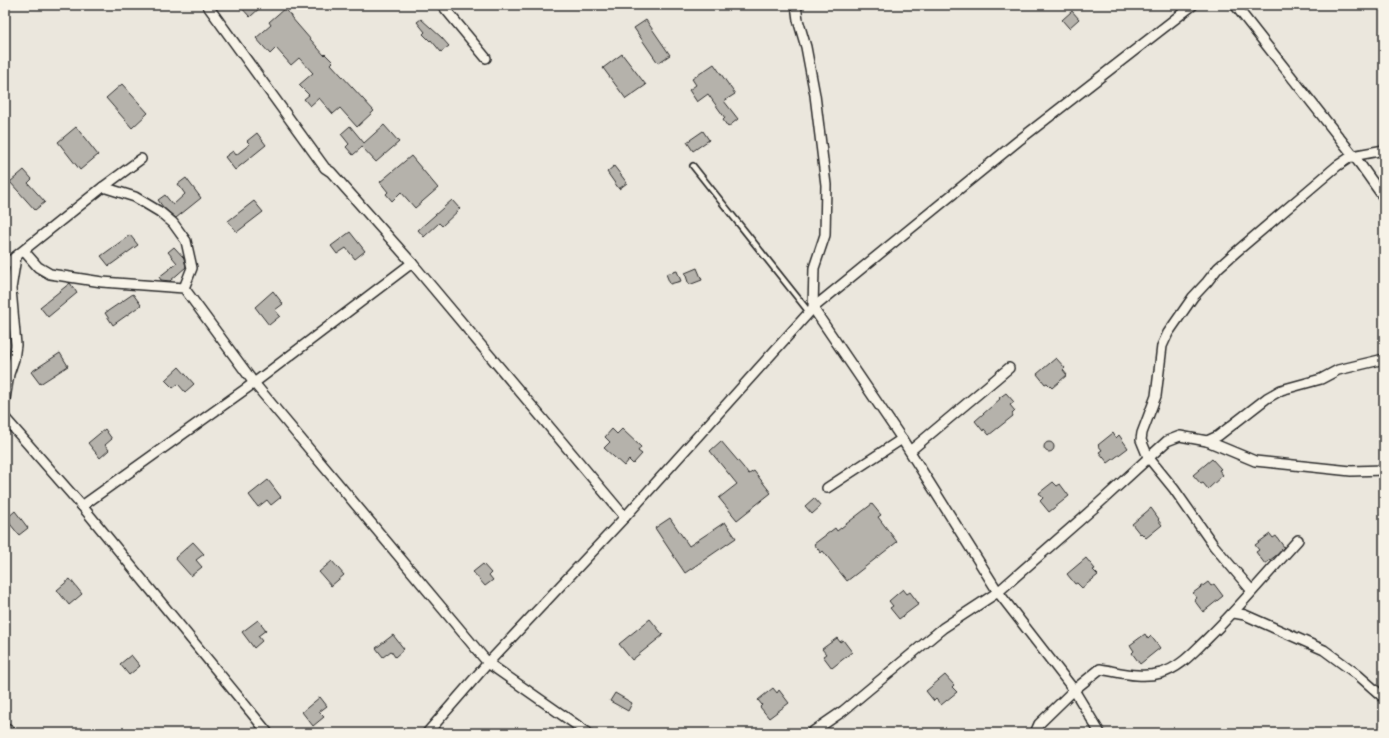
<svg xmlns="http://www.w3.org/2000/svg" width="1389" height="738" font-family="'Comic Neue',sans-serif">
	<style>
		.building { fill: #b5b2ab; stroke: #2b2b2b }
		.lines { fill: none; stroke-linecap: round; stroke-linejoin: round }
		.lane-casing { stroke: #2b2b2b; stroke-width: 8 }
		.street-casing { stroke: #2b2b2b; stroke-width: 12 }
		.lane { stroke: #f7f3e8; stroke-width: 4.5 }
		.street { stroke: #f7f3e8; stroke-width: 9 }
	</style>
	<rect width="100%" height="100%" fill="#ebe7dd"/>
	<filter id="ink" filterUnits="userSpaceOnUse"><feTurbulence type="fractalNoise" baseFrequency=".025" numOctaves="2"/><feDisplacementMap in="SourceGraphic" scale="8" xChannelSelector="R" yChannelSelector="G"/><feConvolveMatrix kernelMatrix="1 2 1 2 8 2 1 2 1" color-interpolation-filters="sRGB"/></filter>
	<g filter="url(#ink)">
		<g class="building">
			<path d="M239,5H263L250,17Z"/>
			<path d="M285,8L291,16V17L324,55L325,54L333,62L331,64L374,111L357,127L340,108L333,114L319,98L310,106L304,99L309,95L299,85L313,73L299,58L291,65L276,48L270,54L256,38L271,25L269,22Z"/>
			<path d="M1072,11L1079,19L1069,28L1062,20Z"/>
			<path d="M421,19L441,37L449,46L441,52L431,40L430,41L423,34L425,32L417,22Z"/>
			<path d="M646,20L670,55L658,63L634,28Z"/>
			<path d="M622,54L646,85L626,99L603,68Z"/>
			<path d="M714,64L735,94L724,101L738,119L728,127L723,120L725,118L708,94L697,102L689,90L696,85L692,79Z"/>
			<path d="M122,84L148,113L132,128L106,98Z"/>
			<path d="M384,125L399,142L376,162L362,147L353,155L346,147L349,144L341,134L350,126L364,143Z"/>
			<path d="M76,127L98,155L80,170L58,142Z"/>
			<path d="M703,131L709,140L693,151L687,142Z"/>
			<path d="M257,133L266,145L235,170L225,157L233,151L236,155L250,144L247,141Z"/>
			<path d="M411,156L438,188L415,208L401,192L392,201L386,194L388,192L380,182Z"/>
			<path d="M614,166L627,183L619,189L607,172Z"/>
			<path d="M24,170L32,179L28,183L45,202L35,210L10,182Z"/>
			<path d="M186,178L201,198L176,218L163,207L158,200L165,195L173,205L185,194L178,184Z"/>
			<path d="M452,200L460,209L442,226L439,223L424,237L418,230Z"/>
			<path d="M254,201L263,212L237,232L228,221Z"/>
			<path d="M350,232L365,251L355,259L346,248L337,254L331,246Z"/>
			<path d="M130,235L138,245L109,266L101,256Z"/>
			<path d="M174,247L184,258L186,267L170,281L161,280L159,277L177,263L168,252Z"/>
			<path d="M697,268L702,280L689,285L685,273Z"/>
			<path d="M677,271L681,281L670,284L666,274Z"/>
			<path d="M70,283L77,293L48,317L40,307Z"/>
			<path d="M273,291L283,304L275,310L280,316L269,325L255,307Z"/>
			<path d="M133,294L141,305L113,325L105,313Z"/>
			<path d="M60,353L68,366L40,384L31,372Z"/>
			<path d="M1056,358L1065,368L1063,370L1067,375L1052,388L1047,383L1045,384L1037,374Z"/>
			<path d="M179,367L194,384L185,392L178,384L173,388L165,380Z"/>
			<path d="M1006,393L1014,402L1010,405L1015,411L1012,414L1013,416L989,435L984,429L983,431L975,421L1000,399L999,398Z"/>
			<path d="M105,429L112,439L105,445L109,450L100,458L88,443Z"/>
			<path d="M612,429L617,434L622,429L641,447L638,451L642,454L633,464L629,460L624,466L604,448L610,442L605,437Z"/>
			<path d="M1113,433L1116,438L1119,435L1128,448L1108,463L1099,452L1102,450L1098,445Z"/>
			<path d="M721,441L749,474L754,471L771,493L737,520L719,498L737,484L710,451Z"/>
			<circle cx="1049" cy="447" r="5"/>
			<path d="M1212,459L1221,469L1219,470L1223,475L1208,489L1203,483L1201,484L1193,475Z"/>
			<path d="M268,480L281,497L271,505L267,500L258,507L249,495Z"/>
			<path d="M1053,482L1057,486L1060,484L1069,496L1049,512L1040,501L1043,498L1039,493Z"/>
			<path d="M814,498L821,506L812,514L805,506Z"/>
			<path d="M872,504L881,515L878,517L897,542L847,581L823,551L821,553L814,544L835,528L837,531Z"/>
			<path d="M1151,508L1159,519L1158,520L1162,525L1146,538L1141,533L1140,534L1132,524Z"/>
			<path d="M15,511L28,528L19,535L6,519Z"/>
			<path d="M670,518L689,546L725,522L736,538L685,573L655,528Z"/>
			<path d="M1270,534L1273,538L1276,536L1284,547L1278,554L1265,564L1256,552L1259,550L1255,545Z"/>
			<path d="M193,542L204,554L196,560L202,567L191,576L175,558Z"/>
			<path d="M1086,558L1095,569L1093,570L1098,575L1082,588L1077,583L1075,584L1067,574Z"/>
			<path d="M332,561L344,575L331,586L319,572Z"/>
			<path d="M483,564L491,573L489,575L493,580L485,586L473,572Z"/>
			<path d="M70,579L82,594L69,605L57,590Z"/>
			<path d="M1208,582L1211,586L1214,584L1223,596L1203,612L1194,600L1197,598L1193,593Z"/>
			<path d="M903,589L907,594L910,592L919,604L899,619L890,608L893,606L889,601Z"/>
			<path d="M650,619L663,635L632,660L619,644Z"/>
			<path d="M258,620L266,630L258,636L262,641L254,648L242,632Z"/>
			<path d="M1145,634L1148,639L1151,636L1160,648L1140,664L1132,653L1134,651L1130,645Z"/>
			<path d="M393,635L404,649L395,657L391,651L383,657L376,648Z"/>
			<path d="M837,638L840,642L843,640L852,652L832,668L823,656L826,654L822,649Z"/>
			<path d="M131,655L140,666L129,675L120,664Z"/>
			<path d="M945,675L954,685L952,687L957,692L941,705L936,699L934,701L926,691Z"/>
			<path d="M773,688L777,693L779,690L789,703L769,718L760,707L762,705L758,700Z"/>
			<path d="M615,693L632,703L628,711L610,701Z"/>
			<path d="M320,697L327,706L319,712L324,717L313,726L302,712Z"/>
		</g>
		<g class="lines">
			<g class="lane-casing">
				<path id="lane" d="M693,166L809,312"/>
			</g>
			<g class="street-casing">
				<g id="street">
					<path d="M207,5L325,168L331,172L412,263L625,517"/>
					<path d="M442,5L486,58"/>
					<path d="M796,5L798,20L806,47L815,95L826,185L825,235L814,268L813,308L902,439L998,592L1074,690L1100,733"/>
					<path d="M1235,5L1360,164L1384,198"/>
					<path d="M103,187L135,197L160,212L173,223L186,241L192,268L184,288"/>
					<path d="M24,251L38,267L50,274L102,282L184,288L254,383L488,663L588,733"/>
					<path d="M5,265L103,187L141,159"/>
					<path d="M5,399L9,374L14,359L16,345L11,289L16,257"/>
					<path d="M5,418L82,506L268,733"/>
					<path d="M1207,441L1255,461L1351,471L1384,470"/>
					<path d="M910,451L1009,368"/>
					<path d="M827,488L902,439"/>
					<path d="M82,506L254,383L412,263"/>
					<path d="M1252,591L1214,546L1174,489L1148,457L1141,440L1142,433L1156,396L1162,346L1168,333L1193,297L1207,282L1218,268L1236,252L1337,166L1352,156L1384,150"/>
					<path d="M1234,613L1245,615L1324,650L1358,675L1384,698"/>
					<path d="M5,728L12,733"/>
					<path d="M427,733L488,663L625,517L813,308L1018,141L1193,5"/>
					<path d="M811,733L843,711L943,628L998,592L1096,506L1167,441L1180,436L1207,441L1218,436L1267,398L1281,390L1321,379L1338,370L1384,359"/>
					<path d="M1035,733L1039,724L1074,690L1100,669C1119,672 1141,679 1161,673C1180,668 1193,652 1207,639C1239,608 1268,573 1298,540"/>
				</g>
			</g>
			<use href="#lane" class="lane"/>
			<use href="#street" class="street"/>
		</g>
	</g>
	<rect width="1389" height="738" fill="none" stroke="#f7f3e8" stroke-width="20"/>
	<rect x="10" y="10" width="1369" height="718" fill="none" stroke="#2b2b2b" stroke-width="1.5" filter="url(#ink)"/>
</svg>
